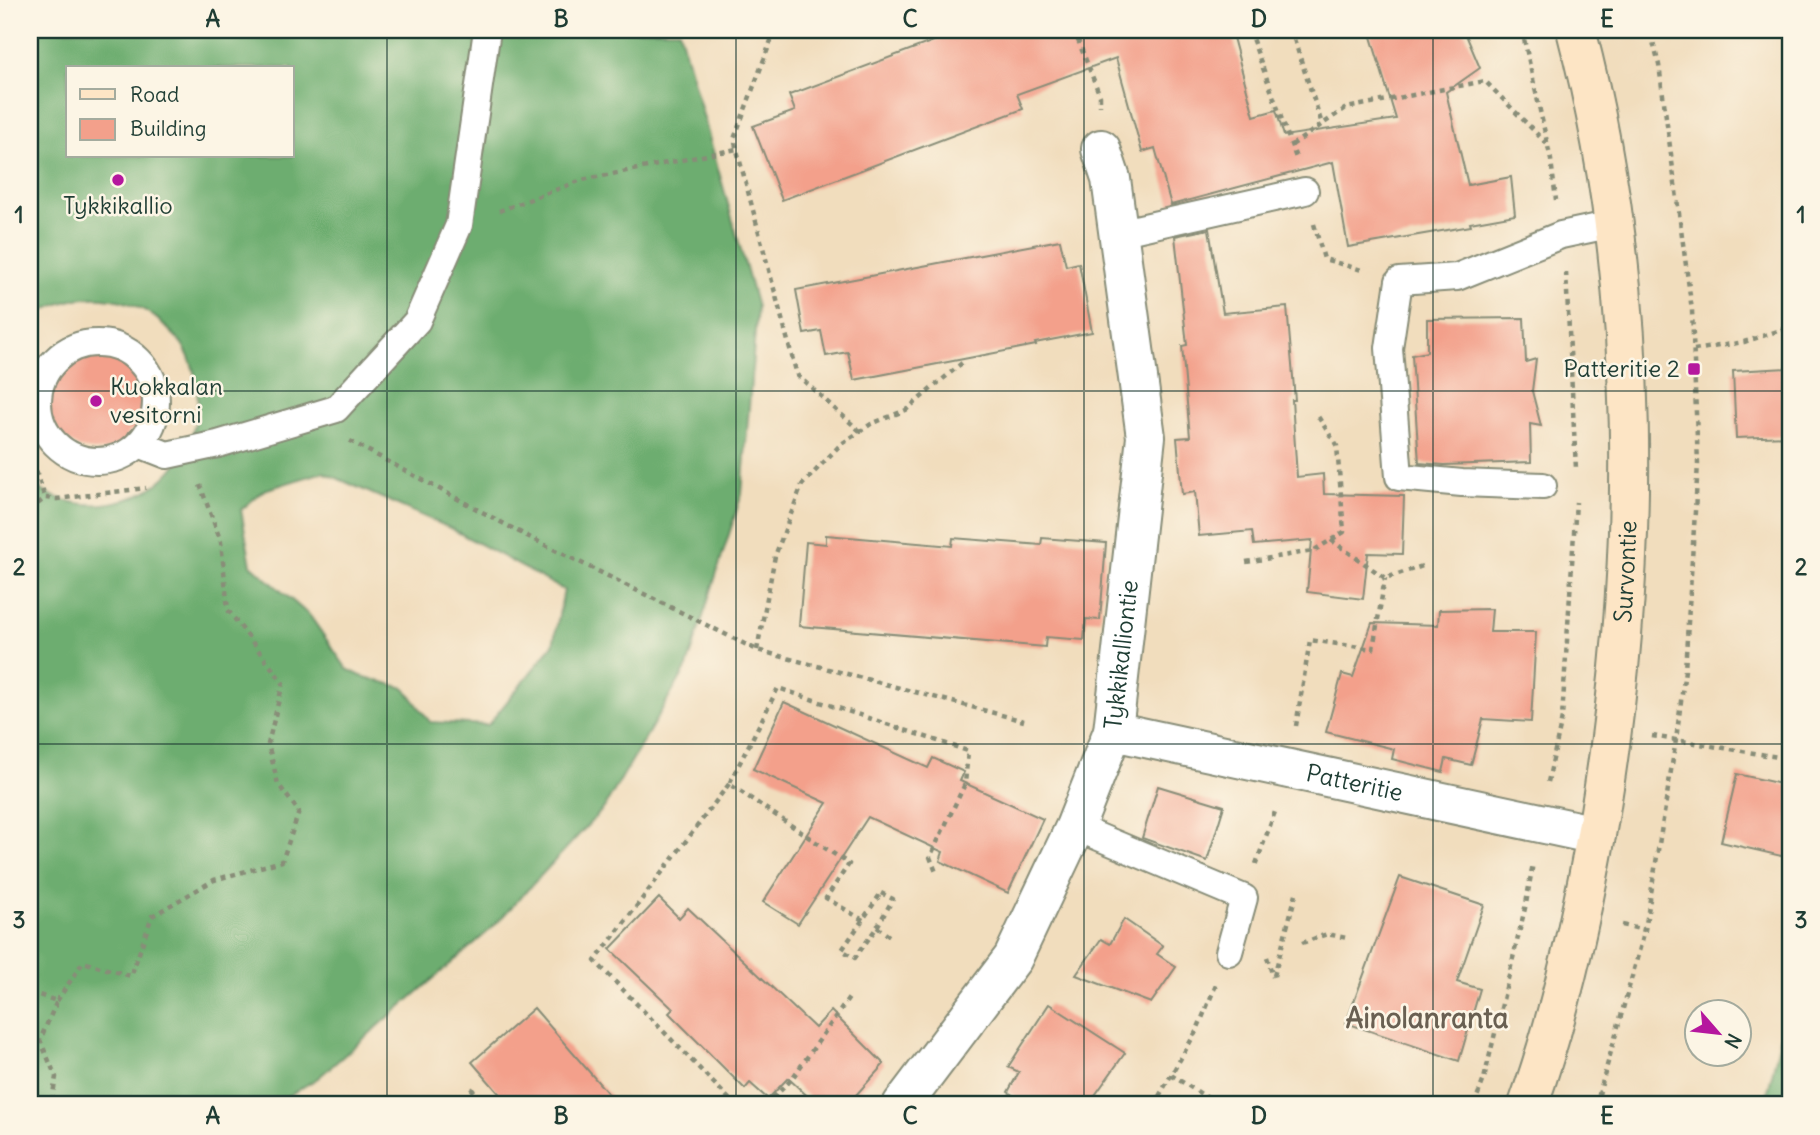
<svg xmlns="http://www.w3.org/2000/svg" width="1820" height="1135" font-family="Delius,sans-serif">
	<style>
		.forest { fill: #6dad6f; stroke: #467552; stroke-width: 2; fill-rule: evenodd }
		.building { fill: #f3a08b }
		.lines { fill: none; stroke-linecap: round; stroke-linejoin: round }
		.service-casing { stroke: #888d78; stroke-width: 30 }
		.minor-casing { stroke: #888d78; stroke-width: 42 }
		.secondary-casing { stroke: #888d78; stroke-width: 42 }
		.path { stroke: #888d78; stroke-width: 4.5; stroke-dasharray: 5 5; stroke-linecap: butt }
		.service { stroke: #fff; stroke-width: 26 }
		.minor { stroke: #fff; stroke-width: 38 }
		.secondary { stroke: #fde5c5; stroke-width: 38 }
		.grid { fill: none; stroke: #1f3d34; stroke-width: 2; stroke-opacity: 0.55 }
		.poi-dot { fill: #b5179e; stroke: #fcf5e5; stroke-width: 2.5 }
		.labels { text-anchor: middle; stroke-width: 5; stroke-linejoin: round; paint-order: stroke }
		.poi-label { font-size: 24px; fill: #1f3d34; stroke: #fcf5e5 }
		.street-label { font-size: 24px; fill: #1f3d34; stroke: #fcf5e5 }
		.quarter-label { font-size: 28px; font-weight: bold; fill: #696052; stroke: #fcf5e5 }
		.neatline { fill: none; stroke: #1f3d34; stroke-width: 2.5 }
		.grid-label { font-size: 23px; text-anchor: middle; font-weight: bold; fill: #1f3d34 }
	</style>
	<rect width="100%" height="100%" fill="#fcf5e5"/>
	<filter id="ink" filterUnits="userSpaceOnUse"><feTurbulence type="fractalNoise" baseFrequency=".0143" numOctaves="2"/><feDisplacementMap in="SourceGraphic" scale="14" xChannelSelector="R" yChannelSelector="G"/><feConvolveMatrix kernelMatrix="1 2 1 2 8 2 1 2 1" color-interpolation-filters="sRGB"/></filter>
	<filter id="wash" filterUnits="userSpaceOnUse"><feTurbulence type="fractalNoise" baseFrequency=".00686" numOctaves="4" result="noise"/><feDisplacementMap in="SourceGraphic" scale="28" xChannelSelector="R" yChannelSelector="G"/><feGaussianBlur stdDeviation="1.57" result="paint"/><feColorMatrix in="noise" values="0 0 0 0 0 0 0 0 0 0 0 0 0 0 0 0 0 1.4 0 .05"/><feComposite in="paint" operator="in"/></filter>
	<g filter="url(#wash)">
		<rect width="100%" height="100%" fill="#f1ddbd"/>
		<g class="forest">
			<path d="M30,30H679L757,307L742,493L687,667L604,808L491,929L318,1078L273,1105H30V481C48,500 85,508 110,503C118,501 128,500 136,496C193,472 214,400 184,347C181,341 175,336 170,331C133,290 74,288 30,319ZM68,68H292V156H68ZM323,472L450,528L564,590L553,645L488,725L430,722L405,688L361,676L347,669L310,616L251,565L241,510L264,490Z"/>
			<path d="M1790,996V1105H1765Z"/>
		</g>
		<g id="blocks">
			<g class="building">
				<path d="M963,30H1231L1254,116L1276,110L1284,136L1396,119L1369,30H1464L1480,68L1446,92L1468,185L1511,177L1515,215L1470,223L1471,226L1348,247L1333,162L1171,205L1155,148L1142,152L1116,58L1017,94L1023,109L782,200L753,126L795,111L789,95Z"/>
				<path d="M1209,229L1223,313L1287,307L1295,400H1292L1297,477L1323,474L1324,494L1404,496L1402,554L1368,553L1363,599L1307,592L1312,540L1254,545L1252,531L1199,536L1195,492L1182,494L1177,438L1190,437L1182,346L1187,345L1175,236Z"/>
				<path d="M1060,240L1066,266L1079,263L1092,332L1035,343L1036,345L854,380L848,352L826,356L821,331L804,334L796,290Z"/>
				<path d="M1524,318L1526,362L1536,359L1532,391L1541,426L1530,424L1531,462L1444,465L1419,463L1412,355L1427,352V319Z"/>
				<path d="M95,354L109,355L120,360L132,369L143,391L145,407L140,424L137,428L129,432L124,442L108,450L99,451L79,448L61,436L50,417L48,400L51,384L68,363L80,357Z"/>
				<path d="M1790,368V436L1736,438L1733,371Z"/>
				<path d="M826,535L952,546L953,538L1041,545L1042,538L1106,543L1100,620L1086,619L1084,640L1046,637L1045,647L799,626L806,542L826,544Z"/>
				<path d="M1492,609L1490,632H1536L1531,722L1483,719L1471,765L1446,759L1443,772L1392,759L1394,749L1326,732L1342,674L1353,677L1372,623L1438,625L1439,610Z"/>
				<path d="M784,702L928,768L933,758L964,772L960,781L1043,819L1008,893L940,861L943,852L868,817L798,924L763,902L827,803L753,769Z"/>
				<path d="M1737,774L1790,786V858L1721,842Z"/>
				<path d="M1158,786L1224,806L1207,861L1142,838Z"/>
				<path d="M1400,877L1484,905L1457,982L1480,989L1459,1061L1346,1023Z"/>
				<path d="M659,898L679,918L688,908L815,1028L831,1011L884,1064L847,1105H817L788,1078L768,1099L750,1083L745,1089L669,1013L673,1009L610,949Z"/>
				<path d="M1124,919L1163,946L1157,954L1176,967L1151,1003L1076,975L1101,939L1110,944Z"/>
				<path d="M1049,1004L1125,1053L1088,1105H1028L1008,1092L1019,1072L1008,1067Z"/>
				<path d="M534,1008L618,1105H509L472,1062Z"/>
			</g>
		</g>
	</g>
	<g filter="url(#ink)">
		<use href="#blocks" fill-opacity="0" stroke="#888d78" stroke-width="2"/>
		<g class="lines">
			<g class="service-casing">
				<g id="service">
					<path d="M1118,233L1305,191"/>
					<circle cx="97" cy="402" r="59"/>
					<path d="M139,444L167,455L218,444L336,409L417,321L459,225L487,30"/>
					<path d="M1543,486L1462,483L1399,477L1389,348L1399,281L1457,277L1561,235L1613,224"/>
					<path d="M1075,827L1244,898L1229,952"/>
				</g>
			</g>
			<g class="minor-casing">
				<g id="minor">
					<path id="s1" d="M1113,731L1596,835"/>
					<path id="s2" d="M902,1105L1013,958L1075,827L1113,731L1146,437L1111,179L1101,149"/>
				</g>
			</g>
			<g class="secondary-casing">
				<g id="secondary">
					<path id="s3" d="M1528,1105C1561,1013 1582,916 1599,818C1642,561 1643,284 1576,30"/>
				</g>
			</g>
			<g class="path">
				<path d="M775,30L734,139L797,375L861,432"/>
				<path d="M1074,30L1100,96V106"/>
				<path d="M1249,30L1296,158"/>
				<path d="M1291,30L1322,124"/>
				<path d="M1522,30L1551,160L1556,200"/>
				<path d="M1292,145L1346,108L1485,81L1547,144"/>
				<path d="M499,211L582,180L737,149"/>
				<path d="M1314,224L1324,259L1365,271"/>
				<path d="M1566,272L1576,469"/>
				<path d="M1694,350L1744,342L1790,327"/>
				<path d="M350,441L525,535L757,650L1024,721"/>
				<path d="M30,452L45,498"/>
				<path d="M30,510L45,498L57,499L146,488"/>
				<path d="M1331,540L1385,578L1426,565"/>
				<path d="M1246,562L1313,551L1344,532L1337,446L1317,415"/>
				<path d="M757,650L775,556L802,485L840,445L871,424L906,410L962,363"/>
				<path d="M1296,726L1310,640L1373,649L1385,578"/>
				<path d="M1652,736L1790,759"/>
				<path d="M1548,782L1562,718L1576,502"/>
				<path d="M729,784L595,961L735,1105"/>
				<path d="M1256,864L1276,809"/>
				<path d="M881,893L893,899L877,927L855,958L842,950Z"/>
				<path d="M863,920L826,898L849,864L729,784L778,688L968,751L965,784L930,857L936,872"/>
				<path d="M1622,925L1645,930"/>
				<path d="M877,927L890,937"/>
				<path d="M1302,943L1327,934L1347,938"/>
				<path d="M1267,957L1273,977"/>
				<path d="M1274,976L1297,890"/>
				<path d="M30,992L57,1001L40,1040L56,1077L51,1105"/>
				<path d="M57,1001L83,962L131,976L152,916L214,880L282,861L299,812L278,784L268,744L283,683L228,610L221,542L200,485"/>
				<path d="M1171,1075L1219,1105"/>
				<path d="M471,1088L485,1105"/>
				<path d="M766,1105L791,1080L849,998"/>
				<path d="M1154,1105L1197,1030L1216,985"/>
				<path d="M1474,1105L1484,1079L1526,904L1533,863"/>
				<path d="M1596,1105L1645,930L1676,740L1685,670L1698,464L1692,310L1659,65L1650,30"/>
			</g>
			<use href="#service" class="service"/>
			<use href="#minor" class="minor"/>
			<use href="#secondary" class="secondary"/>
		</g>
	</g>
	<path class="grid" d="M387,30V1105M736,30V1105M1084,30V1105M1433,30V1105M30,391H1790M30,744H1790"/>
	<g class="poi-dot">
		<circle cx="118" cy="180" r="7"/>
		<rect x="1687" y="362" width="14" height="14" rx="3.5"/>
		<circle cx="96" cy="401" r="7"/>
	</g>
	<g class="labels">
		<g class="poi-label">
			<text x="118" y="214">Tykkikallio</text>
			<text x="1680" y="377" text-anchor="end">Patteritie 2</text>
			<text x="110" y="395" text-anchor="start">Kuokkalan<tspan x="110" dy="28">vesitorni</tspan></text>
		</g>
		<g class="street-label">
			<text dy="8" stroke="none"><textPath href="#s3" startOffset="544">Survontie</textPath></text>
			<text dy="8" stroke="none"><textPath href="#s2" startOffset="509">Tykkikalliontie</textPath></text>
			<text dy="8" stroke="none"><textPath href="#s1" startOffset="247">Patteritie</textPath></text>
		</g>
		<g class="quarter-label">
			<text x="1427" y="1028">Ainolanranta</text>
		</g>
	</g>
	<rect width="1820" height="1135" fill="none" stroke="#fcf5e5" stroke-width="77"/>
	<rect x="66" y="66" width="228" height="91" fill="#fcf5e5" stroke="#a4ab9e" stroke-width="2"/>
	<rect x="80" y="89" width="35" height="10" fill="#fde5c5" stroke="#a4ab9e" stroke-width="2"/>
	<text x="130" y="102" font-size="21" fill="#1f3d34">Road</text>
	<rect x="80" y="119" width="35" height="21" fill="#f3a08b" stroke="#a4ab9e" stroke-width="2"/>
	<text x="130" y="136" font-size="21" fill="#1f3d34">Building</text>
	<g transform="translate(1718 1033) rotate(118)"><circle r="33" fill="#fcf5e5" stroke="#a4ab9e" stroke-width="2"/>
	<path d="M0-5L12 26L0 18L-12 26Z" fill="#b5179e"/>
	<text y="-10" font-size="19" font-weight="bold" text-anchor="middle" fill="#1f3d34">N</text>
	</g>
	<rect x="38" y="38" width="1744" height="1058" class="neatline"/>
	<g class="grid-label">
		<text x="213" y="27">A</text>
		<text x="561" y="27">B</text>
		<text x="910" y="27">C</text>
		<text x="1259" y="27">D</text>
		<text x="1607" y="27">E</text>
		<text x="19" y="223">1</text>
		<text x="1801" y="223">1</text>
		<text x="19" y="575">2</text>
		<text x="1801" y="575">2</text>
		<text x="19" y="928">3</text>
		<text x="1801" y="928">3</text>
		<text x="213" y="1124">A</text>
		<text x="561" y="1124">B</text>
		<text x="910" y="1124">C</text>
		<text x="1259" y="1124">D</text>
		<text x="1607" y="1124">E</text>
	</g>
</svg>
